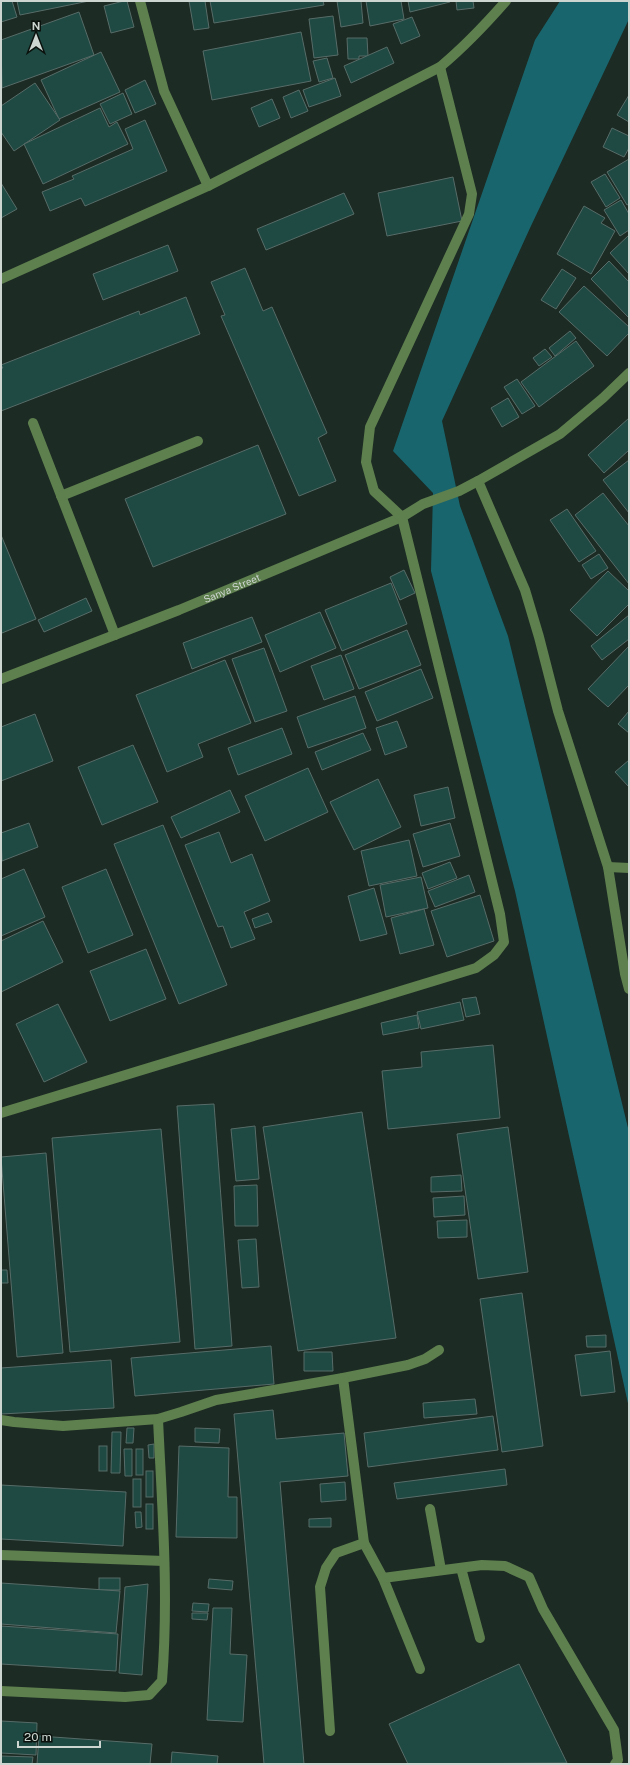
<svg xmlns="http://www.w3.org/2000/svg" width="630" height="1765" font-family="'Public Sans',sans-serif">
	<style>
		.water { fill: #19656e }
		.building { fill: #1f4943; stroke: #576c68 }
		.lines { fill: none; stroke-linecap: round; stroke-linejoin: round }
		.minor { stroke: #5e7f4e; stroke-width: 10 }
		.labels { text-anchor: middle; stroke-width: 3.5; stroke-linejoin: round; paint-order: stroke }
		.street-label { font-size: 10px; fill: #ccd5d0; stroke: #0b120e }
	</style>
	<rect width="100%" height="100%" fill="#1c2b23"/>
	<path class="water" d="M560,1H629V19L530,228L442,421L460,506L508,636L629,1132V1408L515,891L431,571L433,493L393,451L535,40Z"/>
	<g class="building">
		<path d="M1,1H12L17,17L1,22Z"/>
		<path d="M17,1H89L20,15Z"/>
		<path d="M124,1H127L134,27L111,33L104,6Z"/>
		<path d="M189,1H205L209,28L194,30Z"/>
		<path d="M210,1H323L324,5L214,23Z"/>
		<path d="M337,1H361L363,23L341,27Z"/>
		<path d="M366,1H401L404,19L370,26Z"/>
		<path d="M408,1H450V2L410,12Z"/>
		<path d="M456,1H473L474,8L457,10Z"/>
		<path d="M79,12L94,55L2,88L1,40Z"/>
		<path d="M333,16L338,55L314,58L309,19Z"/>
		<path d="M412,17L420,36L401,44L393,24Z"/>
		<path d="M301,32L311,81L212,100L203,51Z"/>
		<path d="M347,38H367L368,56H359V59H348Z"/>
		<path d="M387,47L394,63L351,83L344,66Z"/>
		<path d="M101,52L120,92L59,119L41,80Z"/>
		<path d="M327,58L333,78L319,82L313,61Z"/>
		<path d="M335,78L341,96L309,107L303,90Z"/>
		<path d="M145,80L156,104L135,113L125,90Z"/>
		<path d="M35,83L60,120L14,151L1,132V106Z"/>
		<path d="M299,90L308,111L291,118L283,97Z"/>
		<path d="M123,93L132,114L110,124L100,104Z"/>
		<path d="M629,95V122L617,115Z"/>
		<path d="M272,99L280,118L259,127L251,108Z"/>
		<path d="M100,108L109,127L117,122L128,144L43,184L24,144Z"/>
		<path d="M145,120L167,171L85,206L81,198L50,211L42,192L74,179L72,176L133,149L125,129Z"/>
		<path d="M612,128L629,136V148L624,157L603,147Z"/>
		<path d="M629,159V204L627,205L607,172Z"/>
		<path d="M605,174L620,198L606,207L591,182Z"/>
		<path d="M453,177L462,221L387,236L378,193Z"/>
		<path d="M1,183L17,209L1,218Z"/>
		<path d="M344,193L354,214L266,250L257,229Z"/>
		<path d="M621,200L629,214V230L620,236L604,210Z"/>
		<path d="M584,206L605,218L601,223L615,231L591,274L557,254Z"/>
		<path d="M629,235V274L610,253Z"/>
		<path d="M168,245L178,271L103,300L93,274Z"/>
		<path d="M609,261L629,282V318L591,279Z"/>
		<path d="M245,268L263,311L272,307L327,433L318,438L336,481L299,496L221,316L225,315L211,282Z"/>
		<path d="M562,269L576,278L556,309L541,300Z"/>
		<path d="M584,286L629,327V333L607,356L559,312Z"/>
		<path d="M186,297L200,334L1,411V368H3L1,365L139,311L140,315Z"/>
		<path d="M570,331L576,338L555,356L549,348Z"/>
		<path d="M576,341L594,366L539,407L521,382Z"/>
		<path d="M545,349L552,357L539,366L533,358Z"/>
		<path d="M517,379L535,406L522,414L504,387Z"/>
		<path d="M508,398L519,417L502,427L491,408Z"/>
		<path d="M629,418V450L604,473L588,455Z"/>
		<path d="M258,445L286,514L153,567L125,499Z"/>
		<path d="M629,460V513L603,480Z"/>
		<path d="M603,493L629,526V584L575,515Z"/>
		<path d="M567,509L596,551L579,562L550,520Z"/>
		<path d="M1,535L36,619L2,633L1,631Z"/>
		<path d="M599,554L608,568L591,579L582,565Z"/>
		<path d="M404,570L415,593L400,600L390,577Z"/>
		<path d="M608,571L629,591V604L597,636L570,610Z"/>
		<path d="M391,583L407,624L342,651L325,610Z"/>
		<path d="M86,598L92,611L44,632L38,620Z"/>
		<path d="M320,612L336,648L280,672L265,635Z"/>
		<path d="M629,615V639L602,660L591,646Z"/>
		<path d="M252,617L262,642L192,669L183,643Z"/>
		<path d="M407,630L421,665L359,689L345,655Z"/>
		<path d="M629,646V685L608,707L588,689Z"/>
		<path d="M264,648L287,711L255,722L232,659Z"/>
		<path d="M341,655L354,689L324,700L311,666Z"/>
		<path d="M225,660L251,723L198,744L203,757L167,772L136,695Z"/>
		<path d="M421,669L433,698L377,721L365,692Z"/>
		<path d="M355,696L366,728L308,748L297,717Z"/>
		<path d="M629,711V733L618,724Z"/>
		<path d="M35,714L53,761L1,781V727Z"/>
		<path d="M397,721L407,747L385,755L376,728Z"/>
		<path d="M282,728L292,754L238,775L228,748Z"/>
		<path d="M363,733L371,750L322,770L315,752Z"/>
		<path d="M133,745L158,802L102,825L78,767Z"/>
		<path d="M629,760V787L615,772Z"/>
		<path d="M308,768L328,812L265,841L245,796Z"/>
		<path d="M378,779L401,827L354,850L330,802Z"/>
		<path d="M448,787L455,818L421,826L414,795Z"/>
		<path d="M230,790L240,812L181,838L171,817Z"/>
		<path d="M29,823L38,847L2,861L1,833Z"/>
		<path d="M450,823L460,856L423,867L413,834Z"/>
		<path d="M163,825L227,985L179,1004L114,844Z"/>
		<path d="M219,832L231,863L252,854L270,901L244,912L255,939L231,948L223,926L218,927L185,845Z"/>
		<path d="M409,840L417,876L369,886L361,851Z"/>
		<path d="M450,862L457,878L428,889L422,873Z"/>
		<path d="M24,869L45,917L1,936V879Z"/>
		<path d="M106,869L133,935L88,953L62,887Z"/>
		<path d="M469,875L475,892L435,907L428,891Z"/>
		<path d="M421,877L428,908L386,917L380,885Z"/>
		<path d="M374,888L387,934L360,941L348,896Z"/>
		<path d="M480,895L494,941L447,957L431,911Z"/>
		<path d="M424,909L434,945L400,954L391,918Z"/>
		<path d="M268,913L272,922L255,928L252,919Z"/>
		<path d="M43,921L63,962L1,992V941Z"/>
		<path d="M146,949L166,999L110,1021L90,971Z"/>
		<path d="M476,997L480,1014L466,1017L462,999Z"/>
		<path d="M460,1002L464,1020L421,1029L417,1012Z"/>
		<path d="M58,1004L87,1062L44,1082L16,1024Z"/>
		<path d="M417,1015L419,1028L383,1035L381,1023Z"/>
		<path d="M493,1045L500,1118L388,1129L382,1071L422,1067L421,1052Z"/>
		<path d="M214,1104L232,1346L195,1349L177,1106Z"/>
		<path d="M362,1112L396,1338L298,1351L263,1127Z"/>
		<path d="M255,1126L259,1179L236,1181L231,1129Z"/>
		<path d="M508,1127L528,1272L478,1279L457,1134Z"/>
		<path d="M161,1129L180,1342L70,1352L52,1138Z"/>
		<path d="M46,1153L63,1353L17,1357L1,1157Z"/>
		<path d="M461,1175L462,1191L431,1192V1177Z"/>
		<path d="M257,1185L258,1226H235L234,1186Z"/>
		<path d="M464,1196L465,1215L434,1217L433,1198Z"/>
		<path d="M467,1220V1237L438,1238L437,1221Z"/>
		<path d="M256,1239L259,1287L242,1288L238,1240Z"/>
		<path d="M1,1270H7L8,1283H1Z"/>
		<path d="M522,1293L543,1446L502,1452L480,1299Z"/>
		<path d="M606,1335V1347H587L586,1336Z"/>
		<path d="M271,1346L274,1384L135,1396L131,1358Z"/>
		<path d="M610,1351L615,1392L581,1396L575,1355Z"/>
		<path d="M304,1352H332L333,1371H304Z"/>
		<path d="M111,1360L114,1408L1,1414V1368Z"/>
		<path d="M475,1399L477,1414L424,1418L423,1403Z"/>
		<path d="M273,1410L276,1439L344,1433L348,1476L280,1482L304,1764H264L234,1414Z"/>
		<path d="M493,1416L498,1450L368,1467L364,1433Z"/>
		<path d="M127,1428H134L133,1443H126Z"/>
		<path d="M195,1428L220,1429L219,1443L195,1442Z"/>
		<path d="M112,1432H121L120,1473H111Z"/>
		<path d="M154,1444V1458H149L148,1445Z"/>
		<rect x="99" y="1446" width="8" height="25"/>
		<path d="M179,1446L229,1448L228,1497H237V1538L176,1537Z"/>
		<path d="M124,1449H132V1476H125Z"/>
		<rect x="136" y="1449" width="7" height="26"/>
		<path d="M505,1469L507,1485L397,1499L394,1483Z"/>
		<rect x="146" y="1471" width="7" height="26"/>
		<rect x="133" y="1479" width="8" height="28"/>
		<path d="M345,1482L346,1500L321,1502L320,1484Z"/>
		<path d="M1,1485L126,1492L123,1546L1,1539Z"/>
		<rect x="146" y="1504" width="7" height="25"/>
		<path d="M135,1512H141L142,1527L136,1528Z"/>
		<path d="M331,1518V1527H309V1519Z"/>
		<rect x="99" y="1578" width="21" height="12"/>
		<path d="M209,1579L233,1581L232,1590L208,1588Z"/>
		<path d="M1,1583L120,1591L116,1633L1,1624Z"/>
		<path d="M148,1584L142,1675L119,1673L125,1587Z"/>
		<path d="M193,1603L209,1604L208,1612L192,1611Z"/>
		<path d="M213,1608H232L230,1654L247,1655L243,1722L207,1720Z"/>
		<path d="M192,1613H208L207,1620L192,1619Z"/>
		<path d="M1,1626L118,1634L116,1671L1,1664Z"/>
		<path d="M519,1664L567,1763L408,1764L389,1724Z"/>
		<path d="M1,1721L37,1723L36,1755L1,1753Z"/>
		<path d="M39,1736L152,1744L150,1764H37Z"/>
		<path d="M172,1752L218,1756L217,1764H171Z"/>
		<path d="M1,1756L33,1757L32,1764H1Z"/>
	</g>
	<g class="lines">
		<g class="minor">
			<path d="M140,1L164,91L208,186"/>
			<path d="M1,279L208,186L440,67C464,47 485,25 506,1"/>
			<path d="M33,423L115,635"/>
			<path d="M478,481L525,590L539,637L558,711L608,867L625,974L629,989"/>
			<path d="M61,496L198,441"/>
			<path id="s1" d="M1,679L179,610L402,517L423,504L459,491L478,481L560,434L603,398L629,373"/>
			<path d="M608,867L629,868"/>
			<path d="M1,1113L476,968L494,955L504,942L500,914L402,517L374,491L366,462L370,427L469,214L472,194L440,67"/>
			<path d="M1,1420L14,1422L63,1426L158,1419L181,1412L216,1400L343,1378L408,1365L425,1359L439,1350"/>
			<path d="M430,1509L441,1570"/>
			<path d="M364,1543L383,1578L420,1669"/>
			<path d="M1,1555L164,1561"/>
			<path d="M461,1568L480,1638"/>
			<path d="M383,1578L482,1565L505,1566L529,1577L543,1609L614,1730L618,1760L615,1764"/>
			<path d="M1,1691L125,1697L149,1695L162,1681C169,1594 162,1506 158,1419"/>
			<path d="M330,1731L320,1587L326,1568L336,1553L364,1543L343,1378"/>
		</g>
	</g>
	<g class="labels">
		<g class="street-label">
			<text dy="4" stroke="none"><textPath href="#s1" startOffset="248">Sanya Street</textPath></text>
		</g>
	</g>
	<rect width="630" height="1765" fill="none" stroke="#ccd5d0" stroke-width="4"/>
	<g transform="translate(36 36)" stroke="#0b120e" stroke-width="3" paint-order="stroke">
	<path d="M0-3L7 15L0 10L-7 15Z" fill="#ccd5d0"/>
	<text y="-6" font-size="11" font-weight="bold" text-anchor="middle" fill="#ccd5d0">N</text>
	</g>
	<path d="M18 1741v6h82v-6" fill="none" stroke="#ccd5d0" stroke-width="2"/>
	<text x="24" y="1741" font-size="12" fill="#ccd5d0" stroke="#0b120e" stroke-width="3" paint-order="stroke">20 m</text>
</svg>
